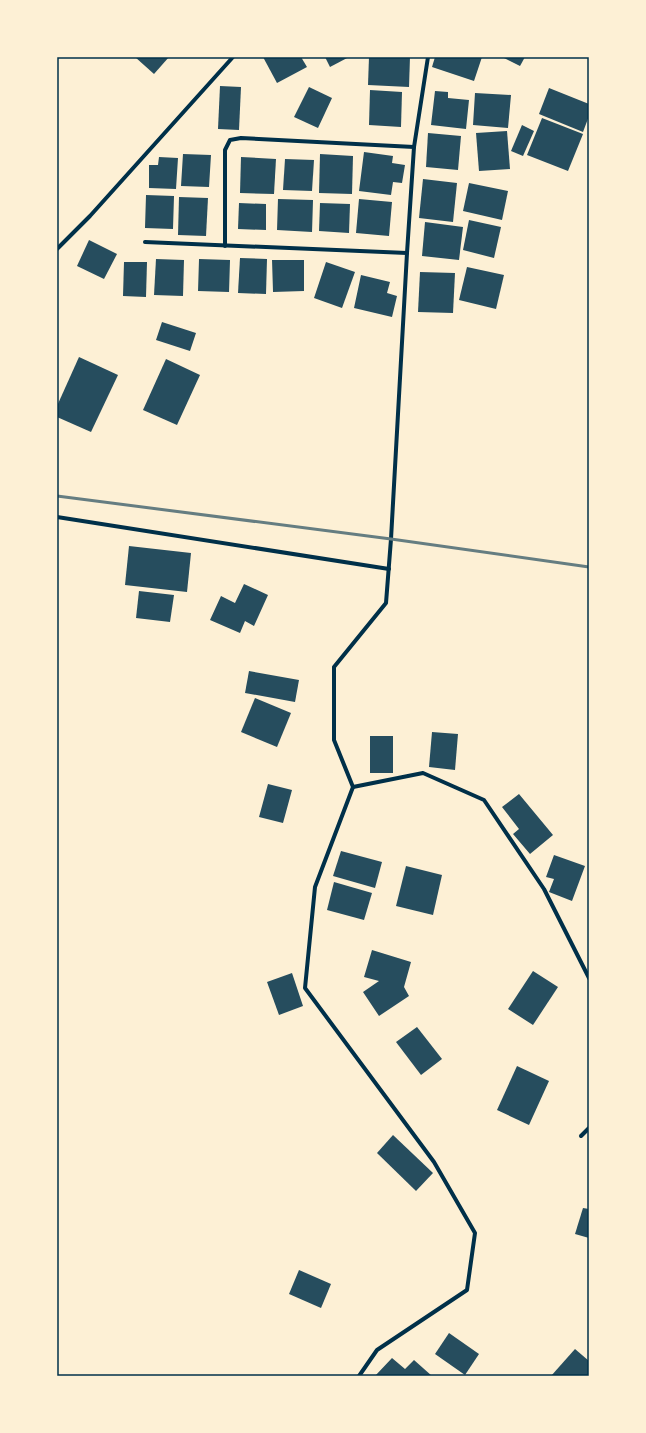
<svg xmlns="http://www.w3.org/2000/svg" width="646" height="1433" font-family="'PT Serif',serif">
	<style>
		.building { fill: #264d5e }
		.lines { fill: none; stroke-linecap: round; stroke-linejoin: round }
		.minor { stroke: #003049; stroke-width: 4 }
		.rail { stroke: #657d81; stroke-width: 3 }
		.neatline { fill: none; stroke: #003049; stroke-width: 1.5 }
	</style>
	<rect width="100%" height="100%" fill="#fdf0d5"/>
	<g class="building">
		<path d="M135,57H169L154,74Z"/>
		<path d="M263,57H301L307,67L277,83Z"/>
		<path d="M325,57H349L330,67Z"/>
		<path d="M369,57H410L409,87L368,85Z"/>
		<path d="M435,57H482L474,81L432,67Z"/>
		<path d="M502,57H525L520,66Z"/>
		<path d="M220,86L241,87L239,130L218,129Z"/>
		<path d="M309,87L332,98L318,128L294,117Z"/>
		<path d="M549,88L589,104V116L583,132L539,114Z"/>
		<path d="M370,90L402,92L401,127L369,125Z"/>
		<path d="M435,91L448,92V98L469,100L466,129L431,125Z"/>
		<path d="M475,93L511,95L508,128L473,125Z"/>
		<path d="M542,118L583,134L568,171L527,155Z"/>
		<path d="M522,125L534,131L523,156L511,151Z"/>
		<path d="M507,131L510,169L479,171L476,133Z"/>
		<path d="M428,133L461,136L458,170L426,167Z"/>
		<path d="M364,152L393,156L392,163L405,165L402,183L393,182L391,195L359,191Z"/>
		<path d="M183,154L211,155L209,187L181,186Z"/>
		<path d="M320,154L353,156L352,194L319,193Z"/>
		<path d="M159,157L178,158L176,189L149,188V165H158Z"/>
		<path d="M241,157L276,159L274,194L240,193Z"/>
		<path d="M285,159L314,160L312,191L283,190Z"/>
		<path d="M423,179L457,183L453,222L419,218Z"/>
		<path d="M469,183L508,191L502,220L463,211Z"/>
		<path d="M146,195L174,196L173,229L145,228Z"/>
		<path d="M179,197L208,198L206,236L178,235Z"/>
		<path d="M278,199L313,200L312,232L277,230Z"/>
		<path d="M359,199L392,202L389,236L356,233Z"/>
		<path d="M239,203L266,204V230L238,229Z"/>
		<path d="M320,203L350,204L349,233L319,231Z"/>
		<path d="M469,220L501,227L494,258L463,250Z"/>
		<path d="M425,222L463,227L459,260L422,256Z"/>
		<path d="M89,240L117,254L104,279L77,266Z"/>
		<path d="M240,258L267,259L266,294L238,293Z"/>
		<path d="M156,259L184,260L183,296L154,295Z"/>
		<path d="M199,259L230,260L229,292L198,291Z"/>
		<path d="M272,260H304V291L273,292Z"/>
		<path d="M124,262H147L146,297L123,296Z"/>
		<path d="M326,262L355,272L342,308L314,298Z"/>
		<path d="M467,267L504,275L496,309L459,300Z"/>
		<path d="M420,272L455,273L453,313L418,312Z"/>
		<path d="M361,275L390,282L387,293L397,296L392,317L354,308Z"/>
		<path d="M162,322L196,333L190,351L156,340Z"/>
		<path d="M79,357L118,375L91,432L57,417V406Z"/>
		<path d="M166,359L200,375L177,425L143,410Z"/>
		<path d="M129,546L191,553L187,592L125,585Z"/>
		<path d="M244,584L268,595L254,626L245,621L240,633L210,620L221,596L235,603Z"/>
		<path d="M139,591L174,595L170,622L136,618Z"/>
		<path d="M249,671L299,680L295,702L245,693Z"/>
		<path d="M255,698L291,713L277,747L241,732Z"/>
		<path d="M432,732L458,734L455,770L429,767Z"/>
		<rect x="370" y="736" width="23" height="37"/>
		<path d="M268,784L292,790L283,823L259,817Z"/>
		<path d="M519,794L553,835L530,854L513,834L519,829L502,807Z"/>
		<path d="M341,851L382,862L375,888L333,876Z"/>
		<path d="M554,855L585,866L572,901L549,892L554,879L546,877Z"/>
		<path d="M406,866L442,875L433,915L396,906Z"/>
		<path d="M334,882L372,893L364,920L327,910Z"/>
		<path d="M372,950L411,962L404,987L409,996L379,1016L363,992L379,981L364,977Z"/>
		<path d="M533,971L558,987L533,1025L508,1009Z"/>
		<path d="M292,973L303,1006L279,1015L267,982Z"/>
		<path d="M417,1027L442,1059L421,1075L396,1042Z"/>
		<path d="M517,1066L549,1081L529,1125L497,1110Z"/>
		<path d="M393,1135L433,1173L416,1191L377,1153Z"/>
		<path d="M583,1208L589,1209V1238L575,1234Z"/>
		<path d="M299,1270L331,1284L321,1308L289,1294Z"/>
		<path d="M449,1333L479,1354L465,1375L435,1354Z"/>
		<path d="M575,1349L589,1361V1376H551Z"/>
		<path d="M392,1358L405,1369L414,1360L432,1376H375Z"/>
	</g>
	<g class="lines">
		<g class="minor">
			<path d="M145,242L407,253"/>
			<path d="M225,246V150L230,140L241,138L414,147"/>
			<path d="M57,249L90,216L233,57"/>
			<path d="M57,517L389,569"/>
			<path d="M353,787L423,773L484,800L544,889L589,978"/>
			<path d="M581,1136L589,1128"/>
			<path d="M359,1376L377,1350L467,1290L475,1233L434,1162L305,988L315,887L353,787L334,740V667L386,603L391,539L407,253L414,147L428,57"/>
		</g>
		<path class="rail" d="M57,496L391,539L589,567"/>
	</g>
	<rect width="646" height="1433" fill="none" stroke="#fdf0d5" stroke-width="116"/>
	<rect x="58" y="58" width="530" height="1317" class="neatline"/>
</svg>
